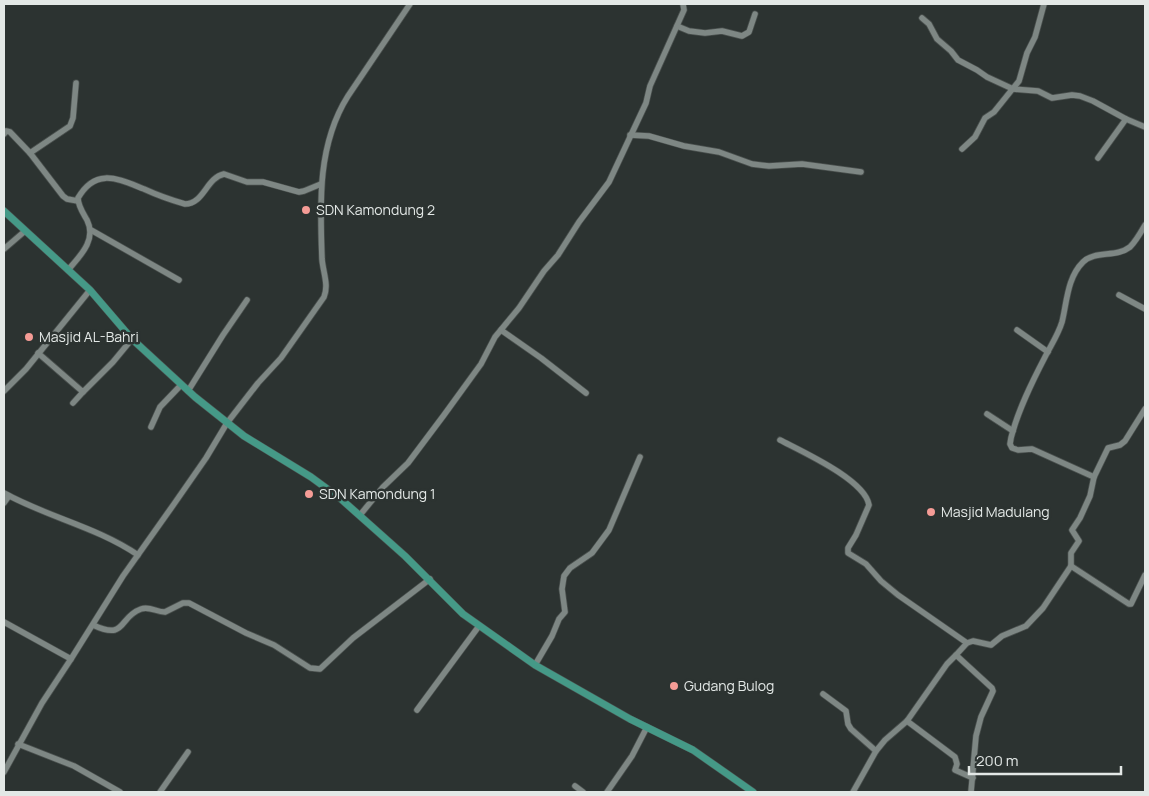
<svg xmlns="http://www.w3.org/2000/svg" width="1149" height="796" font-family="Manrope,sans-serif">
	<style>
		.lines { fill: none; stroke-linecap: round; stroke-linejoin: round }
		.minor-casing { stroke: #4a504e; stroke-width: 7 }
		.major-casing { stroke: #4a504e; stroke-width: 8 }
		.minor { stroke: #7e8784; stroke-width: 5.5 }
		.major { stroke: #459987; stroke-width: 7 }
		.poi-dot { fill: #f59c96; stroke: #2c3331; stroke-width: 2 }
		.labels { text-anchor: middle; stroke-width: 5; stroke-linejoin: round; paint-order: stroke }
		.poi-label { font-size: 14px; fill: #e3e8e6; stroke: #2c3331; text-anchor: start }
	</style>
	<rect width="100%" height="100%" fill="#2c3331"/>
	<g class="lines">
		<g class="minor-casing">
			<g id="minor">
				<path d="M922,18L929,24L937,39L951,51L958,60L977,70L987,77L1013,89L1038,91L1052,98L1072,95L1080,96L1093,101L1126,119L1145,127"/>
				<path d="M677,26L689,31L705,33L722,31L742,36L749,32L755,14"/>
				<path d="M4,134L6,131L10,132L30,153L63,196L67,199L78,201"/>
				<path d="M630,135L649,136L684,146L719,152L752,164L769,166L802,164L861,172"/>
				<path d="M962,149L975,137L985,118L994,112L1019,81L1027,53L1035,37L1044,4"/>
				<path d="M30,153L70,126L73,118L76,83"/>
				<path d="M1098,158L1126,119"/>
				<path d="M91,230L179,280"/>
				<path d="M4,249L25,231"/>
				<path d="M68,270C80,256 97,240 87,220C83,213 78,206 78,198C96,167 118,179 144,189C157,195 171,200 185,204C204,204 206,178 224,174L247,182H263L299,192L304,191L321,184"/>
				<path d="M1119,295L1145,309"/>
				<path d="M501,330L541,358L586,393"/>
				<path d="M1017,330L1048,352"/>
				<path d="M38,353L83,392L113,362L132,339"/>
				<path d="M4,391L26,369L90,290"/>
				<path d="M188,391L223,335L247,300"/>
				<path d="M73,403L83,392"/>
				<path d="M987,414L1013,431"/>
				<path d="M151,427L160,407L181,385"/>
				<path d="M780,440C803,452 865,480 869,505L856,535L848,548V553L866,564L881,581L898,595L967,643"/>
				<path d="M1094,477L1032,449L1018,450L1012,448L1010,444L1011,438C1018,410 1032,382 1045,357C1051,345 1058,335 1062,322C1067,302 1067,278 1083,262C1095,250 1116,258 1130,247C1136,241 1141,232 1145,225"/>
				<path d="M4,493C47,517 97,527 138,555"/>
				<path d="M4,503L9,496"/>
				<path d="M360,515L383,487L408,463L444,415L481,364L495,337L519,308L544,271L558,255L579,222L609,182L646,103L650,86L684,10L683,4"/>
				<path d="M1071,566L1129,604H1131L1145,575"/>
				<path d="M4,622L71,659"/>
				<path d="M93,625C127,641 118,617 141,609C150,606 156,612 165,612L183,603H189L246,633L274,645L310,668L320,669L353,638L430,579"/>
				<path d="M956,655L992,688L993,691L981,717L976,736L971,792"/>
				<path d="M535,665L552,636L559,619L565,612L562,589L564,576L570,568L592,553L609,530L640,457"/>
				<path d="M823,694L846,711L848,724L851,729L876,751"/>
				<path d="M417,710L479,626"/>
				<path d="M907,721L955,757L957,764L955,770L973,778"/>
				<path d="M18,744L74,766L120,792"/>
				<path d="M4,772L42,703L71,659L123,576L174,504L206,458L227,423L258,383L281,358L324,297C329,285 323,272 322,259C320,204 317,145 348,96L410,4"/>
				<path d="M575,786L583,792"/>
				<path d="M160,792L188,752"/>
				<path d="M607,792L632,756L647,727"/>
				<path d="M853,792L876,751L885,740L907,721L947,664L956,655L967,643L973,641L991,645L1002,636L1026,626L1043,608L1071,566V553L1079,541L1072,530L1080,518L1090,496L1094,477L1108,448L1120,445L1125,441L1145,409"/>
			</g>
		</g>
		<g class="major-casing">
			<path id="major" d="M4,211L90,290L132,339L195,397L244,436L311,477L341,499L405,556L463,614L535,665L630,719L693,750L753,792"/>
		</g>
		<use href="#minor" class="minor"/>
		<use href="#major" class="major"/>
	</g>
	<g class="poi-dot">
		<circle cx="306" cy="210" r="5"/>
		<circle cx="29" cy="337" r="5"/>
		<circle cx="309" cy="494" r="5"/>
		<circle cx="931" cy="512" r="5"/>
		<circle cx="674" cy="686" r="5"/>
	</g>
	<g class="labels">
		<g class="poi-label">
			<text x="316" y="215">SDN Kamondung 2</text>
			<text x="39" y="342">Masjid AL-Bahri</text>
			<text x="319" y="499">SDN Kamondung 1</text>
			<text x="941" y="517">Masjid Madulang</text>
			<text x="684" y="691">Gudang Bulog</text>
		</g>
	</g>
	<rect width="1149" height="796" fill="none" stroke="#e3e8e6" stroke-width="10"/>
	<path d="M969 766v8h152v-8" fill="none" stroke="#e3e8e6" stroke-width="2.5"/>
	<text x="976" y="766" font-size="15" fill="#e3e8e6" stroke="#2c3331" stroke-width="4" paint-order="stroke">200 m</text>
</svg>
